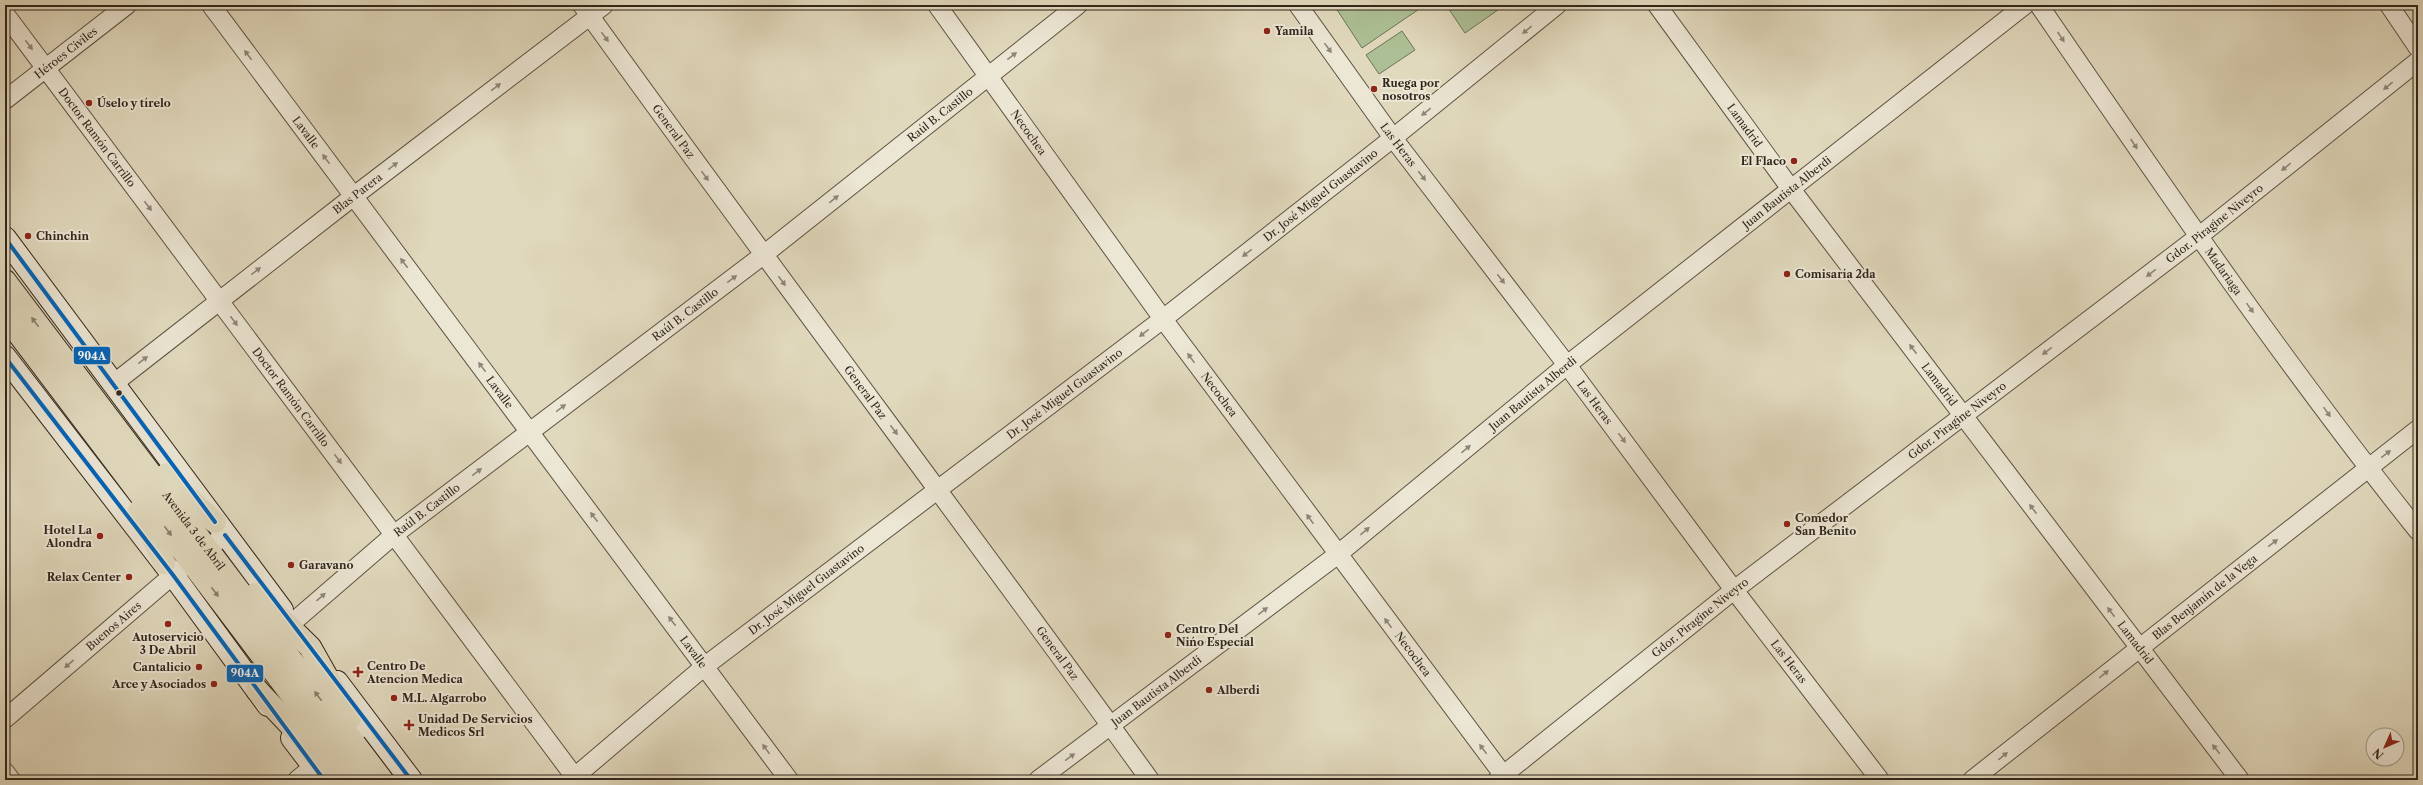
<svg xmlns="http://www.w3.org/2000/svg" width="2423" height="785" font-family="'Libre Caslon Text',serif">
	<style>
		.green { fill: #adc095; stroke: #6f7358 }
		.lines { fill: none; stroke-linecap: round; stroke-linejoin: round }
		.minor-casing { stroke: #5d5344; stroke-width: 20 }
		.secondary-casing { stroke: #31261c; stroke-width: 24 }
		.trunk-casing { stroke: #31261c; stroke-width: 24 }
		.minor { stroke: #ece6d4; stroke-width: 18 }
		.secondary { stroke: #ece6d4; stroke-width: 22 }
		.trunk { stroke: #e1d9bd; stroke-width: 22 }
		.bus-1-casing { stroke: #ece6d4; stroke-width: 7 }
		.bus-1 { stroke: #0065bd; stroke-width: 4 }
		.oneway { fill: #8e8678 }
		.oneway2 { fill: #89806c }
		.poi-dot { fill: #8f2418; stroke: #ece6d4; stroke-width: 1.5 }
		.bus-dot { fill: #31261c; stroke: #ece6d4; stroke-width: 1.5 }
		.labels { text-anchor: middle; stroke-width: 4; stroke-linejoin: round; paint-order: stroke }
		.poi-label { font-size: 11px; font-weight: bold; fill: #31261c; stroke: #ece6d4; text-anchor: start }
		.street-label { font-size: 11px; fill: #31261c; stroke: #ece6d4 }
		.line-badge { stroke: #ece6d4; stroke-width: 1.5 }
		.badge-label { font-size: 11px; text-anchor: middle; font-weight: bold; fill: #fff }
	</style>
	<rect width="100%" height="100%" fill="#e1d9bd"/>
	<filter id="stains"><feTurbulence type="fractalNoise" baseFrequency=".005" numOctaves="4"/><feColorMatrix values="0 0 0 0 .2 0 0 0 0 .09 0 0 0 0 .02 0 0 0 .5 -.17"/></filter>
	<radialGradient id="worn" r=".72"><stop offset=".6" stop-color="#630" stop-opacity="0"/><stop offset="1" stop-color="#630" stop-opacity=".3"/></radialGradient>
	<g class="green">
		<path d="M1334,5H1425L1362,48Z"/>
		<path d="M1446,5H1505L1465,33Z"/>
		<path d="M1402,31L1415,50L1379,74L1366,55Z"/>
	</g>
	<g class="lines">
		<g class="minor-casing">
			<g id="minor">
				<path id="s1" d="M211,5L789,780"/>
				<path id="s2" d="M582,5C769,265 962,520 1150,780"/>
				<path id="s3" d="M937,5L1163,319L1507,780"/>
				<path id="s4" d="M1298,5L1393,138L1567,365L1734,590L1880,780"/>
				<path id="s5" d="M1657,5L1791,189L2240,780"/>
				<path id="s6" d="M2039,5C2161,183 2283,362 2418,531"/>
				<path d="M2389,5L2418,48"/>
				<path id="s7" d="M5,14L577,780"/>
				<path id="s8" d="M5,100L127,5"/>
				<path id="s9" d="M113,384L354,196L604,5"/>
				<path id="s10" d="M292,623L395,534L762,256L1078,5"/>
				<path id="s11" d="M5,719L173,575L225,535"/>
				<path d="M5,772L11,780"/>
				<path d="M297,780L368,722"/>
				<path id="s12" d="M571,780L705,666L1163,319L1393,138L1557,5"/>
				<path id="s13" d="M1038,780L1337,555L1567,365L2025,5"/>
				<path id="s14" d="M1497,780L1734,590L2198,237L2418,61"/>
				<path id="s15" d="M1972,780L2418,429"/>
			</g>
		</g>
		<g class="secondary-casing">
			<g id="secondary">
				<path d="M5,238L282,610"/>
				<path d="M5,357L173,575L268,705"/>
				<path d="M337,682L411,780"/>
				<path d="M292,738L324,780"/>
			</g>
		</g>
		<g class="trunk-casing">
			<g id="trunk">
				<path id="s16" d="M5,281L382,780"/>
				<path d="M5,316L356,780"/>
				<path d="M167,474L182,492L215,522"/>
				<path d="M139,511L146,522L164,563"/>
				<path d="M256,594L310,647L350,718"/>
				<path d="M257,690L332,769"/>
			</g>
		</g>
		<use href="#minor" class="minor"/>
		<use href="#secondary" class="secondary"/>
		<use href="#trunk" class="trunk"/>
		<g class="bus-1-casing">
			<g id="bus-1">
				<path d="M5,238L215,522"/>
				<path d="M5,357L173,575L324,780"/>
				<path d="M225,535L411,780"/>
			</g>
		</g>
		<use href="#bus-1" class="bus-1"/>
	</g>
	<defs><path id="oneway-solid" d="M-6-.8H1V-3.2L6.5 0L1 3.2V.8H-6Z"/></defs>
	<g class="oneway">
		<use href="#oneway-solid" transform="translate(1527 30) rotate(141)"/>
		<use href="#oneway-solid" transform="translate(605 37) rotate(54)"/>
		<use href="#oneway-solid" transform="translate(2061 37) rotate(56)"/>
		<use href="#oneway-solid" transform="translate(29 45) rotate(53)"/>
		<use href="#oneway-solid" transform="translate(1328 48) rotate(54)"/>
		<use href="#oneway-solid" transform="translate(248 55) rotate(-127)"/>
		<use href="#oneway-solid" transform="translate(1012 56) rotate(-38)"/>
		<use href="#oneway-solid" transform="translate(2388 86) rotate(141)"/>
		<use href="#oneway-solid" transform="translate(496 87) rotate(-37)"/>
		<use href="#oneway-solid" transform="translate(1426 112) rotate(141)"/>
		<use href="#oneway-solid" transform="translate(2134 144) rotate(56)"/>
		<use href="#oneway-solid" transform="translate(326 159) rotate(-127)"/>
		<use href="#oneway-solid" transform="translate(393 166) rotate(-37)"/>
		<use href="#oneway-solid" transform="translate(2286 167) rotate(141)"/>
		<use href="#oneway-solid" transform="translate(705 176) rotate(54)"/>
		<use href="#oneway-solid" transform="translate(1422 176) rotate(52)"/>
		<use href="#oneway-solid" transform="translate(834 199) rotate(-39)"/>
		<use href="#oneway-solid" transform="translate(148 206) rotate(53)"/>
		<use href="#oneway-solid" transform="translate(1247 253) rotate(142)"/>
		<use href="#oneway-solid" transform="translate(404 263) rotate(-127)"/>
		<use href="#oneway-solid" transform="translate(256 271) rotate(-38)"/>
		<use href="#oneway-solid" transform="translate(2151 273) rotate(143)"/>
		<use href="#oneway-solid" transform="translate(732 279) rotate(-37)"/>
		<use href="#oneway-solid" transform="translate(1501 279) rotate(52)"/>
		<use href="#oneway-solid" transform="translate(782 281) rotate(53)"/>
		<use href="#oneway-solid" transform="translate(2250 308) rotate(54)"/>
		<use href="#oneway-solid" transform="translate(234 321) rotate(53)"/>
		<use href="#oneway-solid" transform="translate(1144 333) rotate(143)"/>
		<use href="#oneway-solid" transform="translate(1913 349) rotate(-127)"/>
		<use href="#oneway-solid" transform="translate(2047 351) rotate(143)"/>
		<use href="#oneway-solid" transform="translate(1191 358) rotate(-126)"/>
		<use href="#oneway-solid" transform="translate(143 360) rotate(-38)"/>
		<use href="#oneway-solid" transform="translate(482 367) rotate(-127)"/>
		<use href="#oneway-solid" transform="translate(561 408) rotate(-37)"/>
		<use href="#oneway-solid" transform="translate(2327 412) rotate(54)"/>
		<use href="#oneway-solid" transform="translate(894 430) rotate(53)"/>
		<use href="#oneway-solid" transform="translate(1622 438) rotate(53)"/>
		<use href="#oneway-solid" transform="translate(1466 449) rotate(-40)"/>
		<use href="#oneway-solid" transform="translate(2386 454) rotate(-38)"/>
		<use href="#oneway-solid" transform="translate(338 459) rotate(53)"/>
		<use href="#oneway-solid" transform="translate(477 472) rotate(-37)"/>
		<use href="#oneway-solid" transform="translate(2033 509) rotate(-127)"/>
		<use href="#oneway-solid" transform="translate(594 517) rotate(-127)"/>
		<use href="#oneway-solid" transform="translate(1310 519) rotate(-126)"/>
		<use href="#oneway-solid" transform="translate(1365 531) rotate(-40)"/>
		<use href="#oneway-solid" transform="translate(2273 543) rotate(-38)"/>
		<use href="#oneway-solid" transform="translate(321 597) rotate(-41)"/>
		<use href="#oneway-solid" transform="translate(1263 611) rotate(-37)"/>
		<use href="#oneway-solid" transform="translate(2111 612) rotate(-127)"/>
		<use href="#oneway-solid" transform="translate(672 621) rotate(-127)"/>
		<use href="#oneway-solid" transform="translate(1388 623) rotate(-127)"/>
		<use href="#oneway-solid" transform="translate(69 664) rotate(139)"/>
		<use href="#oneway-solid" transform="translate(2104 674) rotate(-39)"/>
		<use href="#oneway-solid" transform="translate(766 749) rotate(-126)"/>
		<use href="#oneway-solid" transform="translate(1483 749) rotate(-127)"/>
		<use href="#oneway-solid" transform="translate(2216 749) rotate(-128)"/>
		<use href="#oneway-solid" transform="translate(2003 756) rotate(-39)"/>
		<use href="#oneway-solid" transform="translate(1070 757) rotate(-36)"/>
	</g>
	<g class="oneway2">
		<use href="#oneway-solid" transform="translate(35 322) rotate(-127)"/>
		<use href="#oneway-solid" transform="translate(168 531) rotate(53)"/>
		<use href="#oneway-solid" transform="translate(215 592) rotate(53)"/>
		<use href="#oneway-solid" transform="translate(318 696) rotate(-127)"/>
	</g>
	<g class="poi-dot">
		<circle cx="1267" cy="31" r="4"/>
		<circle cx="1374" cy="89" r="4"/>
		<circle cx="89" cy="103" r="4"/>
		<circle cx="1794" cy="161" r="4"/>
		<circle cx="28" cy="236" r="4"/>
		<circle cx="1787" cy="274" r="4"/>
		<circle cx="1787" cy="524" r="4"/>
		<circle cx="100" cy="536" r="4"/>
		<circle cx="291" cy="565" r="4"/>
		<circle cx="129" cy="577" r="4"/>
		<circle cx="168" cy="624" r="4"/>
		<circle cx="1168" cy="635" r="4"/>
		<circle cx="199" cy="667" r="4"/>
		<path d="M356 666h4v4h4v4h-4v4h-4v-4h-4v-4h4z"/>
		<circle cx="214" cy="684" r="4"/>
		<circle cx="1209" cy="690" r="4"/>
		<circle cx="394" cy="698" r="4"/>
		<path d="M407 719h4v4h4v4h-4v4h-4v-4h-4v-4h4z"/>
	</g>
	<circle class="bus-dot" cx="119" cy="393" r="3.5"/>
	<g class="labels">
		<g class="poi-label">
			<text x="1275" y="35">Yamila</text>
			<text x="1382" y="87">Ruega por<tspan x="1382" dy="13">nosotros</tspan></text>
			<text x="97" y="107">Úselo y tírelo</text>
			<text x="1786" y="165" text-anchor="end">El Flaco</text>
			<text x="36" y="240">Chinchin</text>
			<text x="1795" y="278">Comisaría 2da</text>
			<text x="1795" y="522">Comedor<tspan x="1795" dy="13">San Benito</tspan></text>
			<text x="92" y="534" text-anchor="end">Hotel La<tspan x="92" dy="13">Alondra</tspan></text>
			<text x="299" y="569">Garavano</text>
			<text x="121" y="581" text-anchor="end">Relax Center</text>
			<text x="1176" y="633">Centro Del<tspan x="1176" dy="13">Nińo Especial</tspan></text>
			<text x="168" y="641" text-anchor="middle">Autoservicio<tspan x="168" dy="13">3 De Abril</tspan></text>
			<text x="367" y="670">Centro De<tspan x="367" dy="13">Atencion Medica</tspan></text>
			<text x="191" y="671" text-anchor="end">Cantalicio</text>
			<text x="206" y="688" text-anchor="end">Arce y Asociados</text>
			<text x="1217" y="694">Alberdi</text>
			<text x="402" y="702">M.L. Algarrobo</text>
			<text x="418" y="723">Unidad De Servicios<tspan x="418" dy="13">Medicos Srl</tspan></text>
		</g>
		<g class="street-label">
			<text dy="4" stroke="none"><textPath href="#s8" startOffset="77">Héroes Civiles</textPath></text>
			<text dy="4" stroke="none"><textPath href="#s10" startOffset="824">Raúl B. Castillo</textPath></text>
			<text dy="4" stroke="none"><textPath href="#s5" startOffset="149">Lamadrid</textPath></text>
			<text dy="4" stroke="none"><textPath href="#s2" startOffset="156">General Paz</textPath></text>
			<text dy="4" stroke="none"><textPath href="#s3" startOffset="157">Necochea</textPath></text>
			<text dy="4" stroke="none"><textPath href="#s1" startOffset="159">Lavalle</textPath></text>
			<text dy="4" stroke="none"><textPath href="#s7" startOffset="154">Doctor Ramón Carrillo</textPath></text>
			<text dy="4" stroke="none"><textPath href="#s4" startOffset="172">Las Heras</textPath></text>
			<text dy="4" stroke="none"><textPath href="#s13" startOffset="952">Juan Bautista Alberdi</textPath></text>
			<text dy="4" stroke="none"><textPath href="#s9" startOffset="310">Blas Parera</textPath></text>
			<text dy="4" stroke="none"><textPath href="#s12" startOffset="951">Dr. José Miguel Guastavino</textPath></text>
			<text dy="4" stroke="none"><textPath href="#s14" startOffset="908">Gdor. Piragine Niveyro</textPath></text>
			<text dy="4" stroke="none"><textPath href="#s6" startOffset="324">Madariaga</textPath></text>
			<text dy="4" stroke="none"><textPath href="#s10" startOffset="500">Raúl B. Castillo</textPath></text>
			<text dy="4" stroke="none"><textPath href="#s5" startOffset="473">Lamadrid</textPath></text>
			<text dy="4" stroke="none"><textPath href="#s1" startOffset="483">Lavalle</textPath></text>
			<text dy="4" stroke="none"><textPath href="#s2" startOffset="480">General Paz</textPath></text>
			<text dy="4" stroke="none"><textPath href="#s12" startOffset="627">Dr. José Miguel Guastavino</textPath></text>
			<text dy="4" stroke="none"><textPath href="#s13" startOffset="628">Juan Bautista Alberdi</textPath></text>
			<text dy="4" stroke="none"><textPath href="#s3" startOffset="481">Necochea</textPath></text>
			<text dy="4" stroke="none"><textPath href="#s7" startOffset="478">Doctor Ramón Carrillo</textPath></text>
			<text dy="4" stroke="none"><textPath href="#s4" startOffset="496">Las Heras</textPath></text>
			<text dy="4" stroke="none"><textPath href="#s14" startOffset="584">Gdor. Piragine Niveyro</textPath></text>
			<text dy="4" stroke="none"><textPath href="#s10" startOffset="176">Raúl B. Castillo</textPath></text>
			<text dy="4" stroke="none"><textPath href="#s16" startOffset="313">Avenida 3 de Abril</textPath></text>
			<text dy="4" stroke="none"><textPath href="#s12" startOffset="303">Dr. José Miguel Guastavino</textPath></text>
			<text dy="4" stroke="none"><textPath href="#s15" startOffset="296">Blas Benjamín de la Vega</textPath></text>
			<text dy="4" stroke="none"><textPath href="#s14" startOffset="260">Gdor. Piragine Niveyro</textPath></text>
			<text dy="4" stroke="none"><textPath href="#s11" startOffset="143">Buenos Aires</textPath></text>
			<text dy="4" stroke="none"><textPath href="#s5" startOffset="797">Lamadrid</textPath></text>
			<text dy="4" stroke="none"><textPath href="#s1" startOffset="807">Lavalle</textPath></text>
			<text dy="4" stroke="none"><textPath href="#s2" startOffset="804">General Paz</textPath></text>
			<text dy="4" stroke="none"><textPath href="#s3" startOffset="805">Necochea</textPath></text>
			<text dy="4" stroke="none"><textPath href="#s4" startOffset="820">Las Heras</textPath></text>
			<text dy="4" stroke="none"><textPath href="#s13" startOffset="148">Juan Bautista Alberdi</textPath></text>
		</g>
	</g>
	<g class="line-badge">
		<rect x="73" y="346" width="38" height="19" rx="4" fill="#0065bd"/>
		<rect x="226" y="664" width="38" height="19" rx="4" fill="#0065bd"/>
	</g>
	<g class="badge-label">
		<text x="92" y="360">904A</text>
		<text x="245" y="677">904A</text>
	</g>
	<rect width="2423" height="785" fill="none" stroke="#e1d9bd" stroke-width="20"/>
	<rect x="6" y="6" width="2411" height="773" fill="none" stroke="#31261c" stroke-width="2"/>
	<rect x="10" y="10" width="2403" height="765" fill="none" stroke="#31261c"/>
	<g transform="translate(2385 747) rotate(225)"><circle r="19" fill="#ece6d4" stroke="#a1998a"/>
	<path d="M0-3L7 15L0 10L-7 15Z" fill="#8f2418"/>
	<text y="-6" font-size="11" font-weight="bold" text-anchor="middle" fill="#31261c">N</text>
	</g>
	<rect width="100%" height="100%" filter="url(#stains)"/>
	<rect width="100%" height="100%" fill="url(#worn)"/>
</svg>
